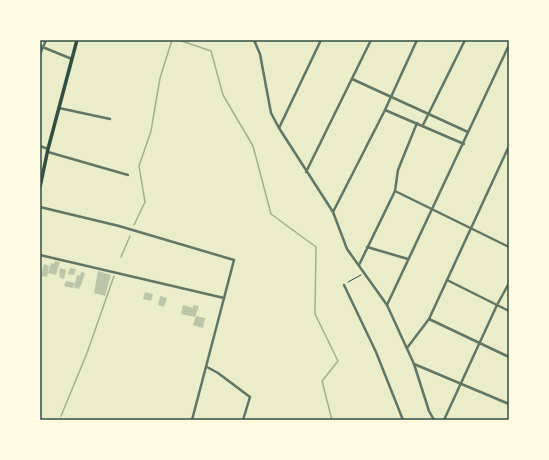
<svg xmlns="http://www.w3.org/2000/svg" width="549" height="460" font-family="'Open Sans',sans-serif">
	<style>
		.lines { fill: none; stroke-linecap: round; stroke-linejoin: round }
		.stream { stroke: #a3b18a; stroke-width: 1.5 }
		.building { fill: #bcc5a7 }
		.path { stroke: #344e41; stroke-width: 1 }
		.minor { stroke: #617663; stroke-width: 2.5 }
		.secondary { stroke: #344e41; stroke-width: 3.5 }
		.neatline { fill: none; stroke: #344e41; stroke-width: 1.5 }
	</style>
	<rect width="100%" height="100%" fill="#e9edc9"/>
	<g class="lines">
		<g class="stream">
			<path d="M179,40L211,51L223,95L253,146L271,214L316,247L315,314L338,361L322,381L332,420"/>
			<path d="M134,225L145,202L139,166L151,131L160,78L172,40"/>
			<path d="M121,257L130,236"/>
			<path d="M61,416L87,353L114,276"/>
		</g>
	</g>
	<g class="building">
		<path d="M55,261L60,262L56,275L48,273L51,263L54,264Z"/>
		<path d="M44,264L49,266L47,277L41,276Z"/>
		<path d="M60,268L66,270L64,279L59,277L60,275L59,274Z"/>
		<path d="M70,268L76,269L74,275L68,274Z"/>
		<path d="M98,271L111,275L105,296L94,293Z"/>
		<path d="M81,272L85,273L81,286H80L79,289L74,288L77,275L80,276Z"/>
		<path d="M66,281L75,283L73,288L64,286Z"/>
		<path d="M145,292L153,294L151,301L143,299Z"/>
		<path d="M160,296L167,298L164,307L158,305Z"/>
		<path d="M183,305L193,308V305L199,306L195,317L181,314Z"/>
		<path d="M196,316L205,318L203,328L193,325Z"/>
	</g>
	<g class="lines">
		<path class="path" d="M348,282L361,275"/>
		<g class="minor">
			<path d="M254,40L260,54L271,113L279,128L333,212L347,249L387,305L414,364L429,411L434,420"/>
			<path d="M40,46L72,59"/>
			<path d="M40,54L46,40"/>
			<path d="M352,79L468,132"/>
			<path d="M59,108L110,119"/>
			<path d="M385,110L464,144"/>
			<path d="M423,125L465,40"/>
			<path d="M279,128L321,40"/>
			<path d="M40,146L48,149"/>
			<path d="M48,152L128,175"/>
			<path d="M306,172L371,40"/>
			<path d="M395,191L509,247"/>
			<path d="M40,207L119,226L234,260L192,420"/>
			<path d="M333,212L385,110L417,40"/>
			<path d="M367,247L408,259"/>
			<path d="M40,255L224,298"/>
			<path d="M359,265L395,191L398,170L417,123"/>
			<path d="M447,280L509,311"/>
			<path d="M344,285L376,352L403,420"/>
			<path d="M387,305L509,45"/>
			<path d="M429,319L509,357"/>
			<path d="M407,348L429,319L509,146"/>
			<path d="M414,364L509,404"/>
			<path d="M207,367L218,373L250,397L243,420"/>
			<path d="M444,420L497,305L509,283"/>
		</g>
		<path class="secondary" d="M40,187L48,149L77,40"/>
	</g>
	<rect width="549" height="460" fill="none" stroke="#fefae0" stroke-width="82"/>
	<rect x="41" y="41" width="467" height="378" class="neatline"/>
</svg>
